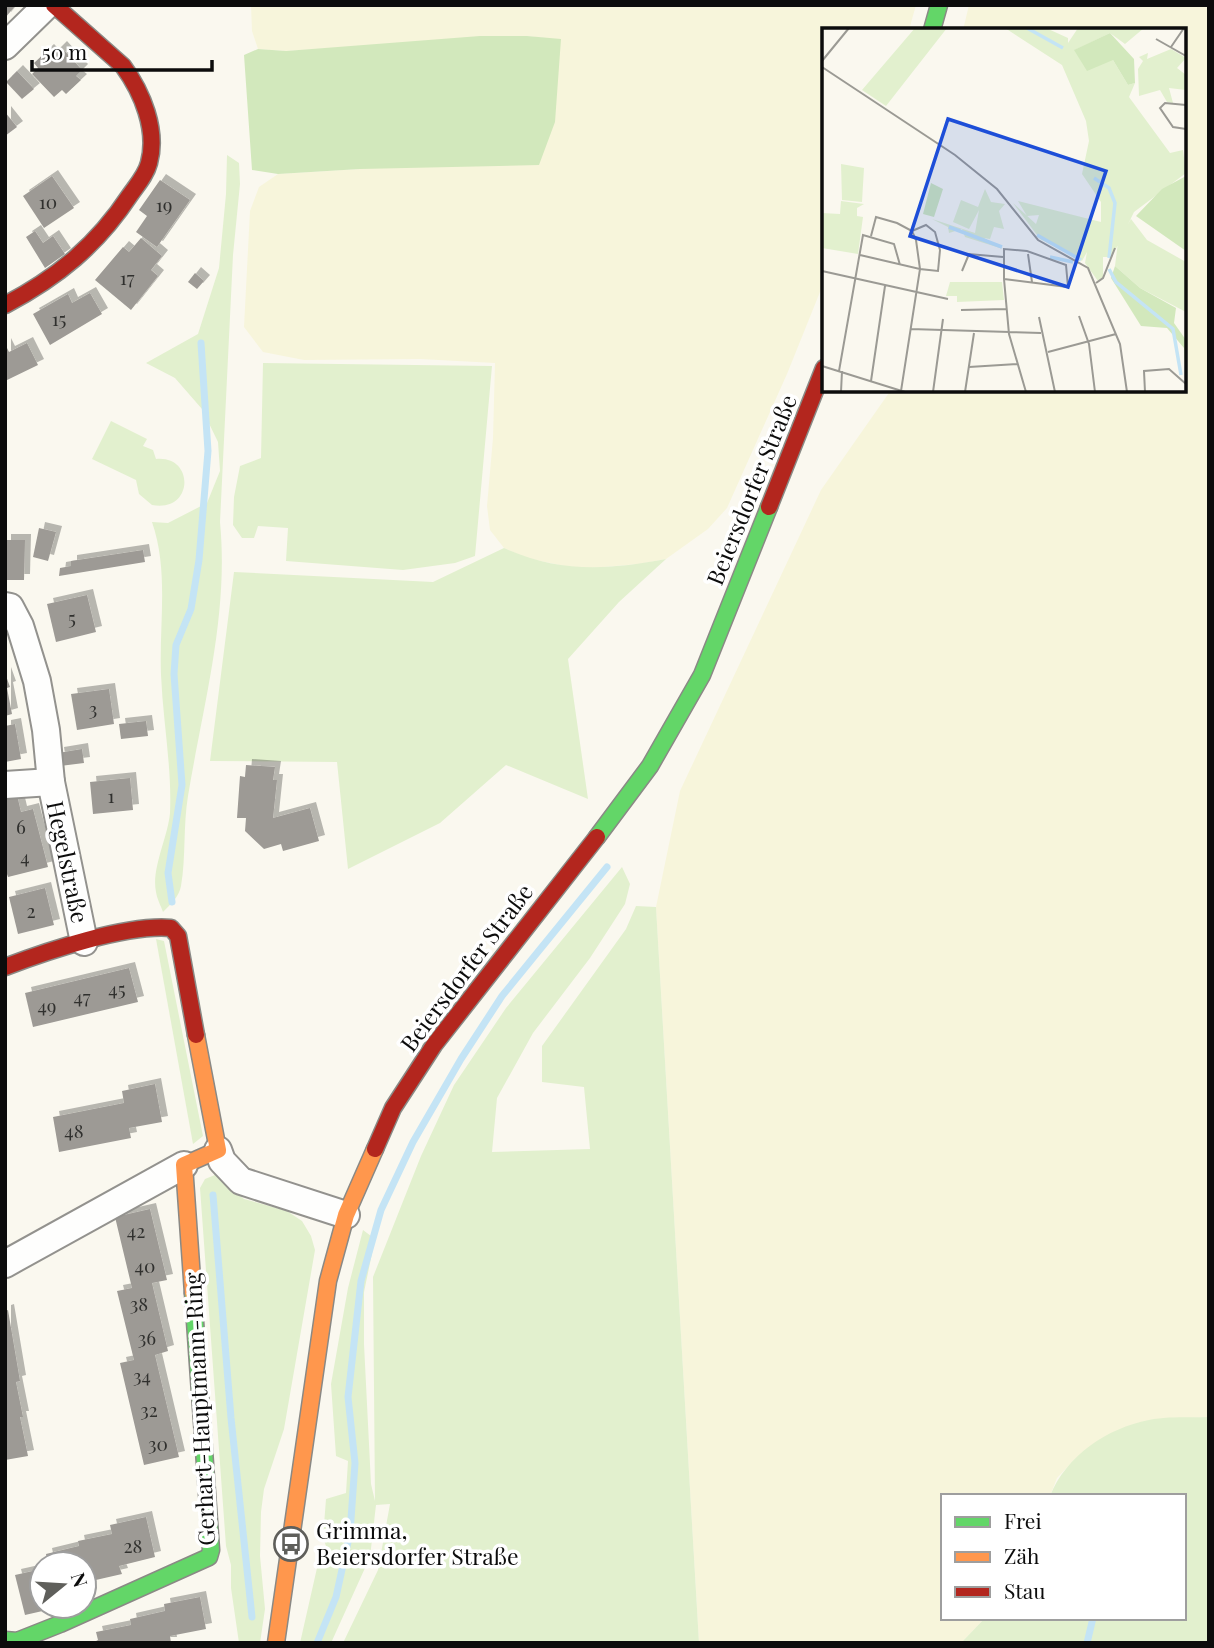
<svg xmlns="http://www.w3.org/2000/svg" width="1214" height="1648" font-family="'Playfair Display',serif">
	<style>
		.farmland { fill: #f7f5db }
		.green { fill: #e2f0ce }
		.forest { fill: #d2e8bc }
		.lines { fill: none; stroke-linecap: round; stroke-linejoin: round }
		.stream { stroke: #c4e4f5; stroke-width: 7 }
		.building { fill: #9d9a95; filter: url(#shadow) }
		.street-casing { stroke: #93928e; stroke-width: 30 }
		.fast-casing { stroke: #8a8985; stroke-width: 19 }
		.slow-casing { stroke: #8a8985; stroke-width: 19 }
		.jam-casing { stroke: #8a8985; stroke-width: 19 }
		.street { stroke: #fefefd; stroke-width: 26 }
		.fast { stroke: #63d668; stroke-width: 16 }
		.slow { stroke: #ff974d; stroke-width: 16 }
		.jam { stroke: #b3261e; stroke-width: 16 }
		.labels { text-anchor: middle; stroke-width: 7; stroke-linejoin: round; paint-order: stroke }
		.number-label { font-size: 19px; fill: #30302e }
		.street-label { font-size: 23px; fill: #0c0c0c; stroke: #fff }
		.poi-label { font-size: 23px; fill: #0c0c0c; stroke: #fff; text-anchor: start }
		.inset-river { fill: none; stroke: #c4e4f5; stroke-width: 3.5 }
		.inset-road { fill: none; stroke: #9b9a94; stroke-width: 2 }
		.view { fill: #1d4ed8; fill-opacity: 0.15; stroke: #1d4ed8; stroke-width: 3.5 }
		.inset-edge { fill: none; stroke: #0c0c0c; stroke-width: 3.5 }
	</style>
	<defs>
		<filter id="shadow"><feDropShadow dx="6" dy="-6" stdDeviation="0" flood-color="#0004"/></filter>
	</defs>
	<rect width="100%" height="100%" fill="#faf8ef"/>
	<g class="farmland">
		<path d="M251,5H916L909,30H824V282L787,374L727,508L708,529L666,559L639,564L579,569L526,558L504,548L490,530L487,506L493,438L495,363L420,359L304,360L263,352L244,327L250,211L259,187L278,174L360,169L561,40L527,36L286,51L258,49L252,31Z"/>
		<path d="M969,5H1209V1417L1150,1420L1077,1457L1057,1478L1050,1496H943V1618H985L961,1643H699L656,907L680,791L821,490L891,390H1184V30H963Z"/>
	</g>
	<g class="green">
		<path d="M227,155L239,163L240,184L233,255L220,522C229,615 203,705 188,796C183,826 186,857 181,886C179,897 170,905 163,912C161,906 157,899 156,892C151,869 168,837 170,813C172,767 163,722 161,675C159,624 169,571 152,522L168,523L207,503L220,471L218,442L202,409L175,378L146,363L198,334L219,268L226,194Z"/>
		<path d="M263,363L492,366L475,556L455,563L403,570L286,561L288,528L258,526L254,538H242L233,525L234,497L240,466L261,458Z"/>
		<path d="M111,421L147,439L143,446L153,450L156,459C195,455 194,513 152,505L139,494L136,480L92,459Z"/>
		<path d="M504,548C558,573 608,570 666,559L619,602L568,659L588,799L506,765L440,823L348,869L337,762L210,761L234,572L433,582Z"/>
		<path d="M622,867L630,884L625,904L590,958L533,1033L497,1098L492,1152L590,1149L584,1087L542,1082V1046L626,929L636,906L656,907L699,1643H343L378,1570L390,1504L376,1505L370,1557L331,1643H300L317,1568L322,1565L326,1546L323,1538L326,1499L346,1493L348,1461L336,1456L331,1384L348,1288L363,1230L375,1239L364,1292V1344L371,1484L375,1501L373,1277L421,1156L454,1085L506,1008Z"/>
		<path d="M156,939L164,941L203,1136L193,1144Z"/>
		<path d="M215,1175L244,1199L287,1211L302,1221L311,1236L315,1250L284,1429L264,1489L261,1512L260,1556L265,1609L260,1643H239L231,1588V1565L226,1546L200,1188L205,1179Z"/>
		<path d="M1209,1417V1643H961L985,1618H1184V1496H1050C1066,1456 1107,1428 1149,1420C1168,1416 1190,1418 1209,1417Z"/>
	</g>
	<path class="forest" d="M480,36H527L561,39L555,122L539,165L360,169L278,174L252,170L244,55L258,49L286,51Z"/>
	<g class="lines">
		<g class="stream">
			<path d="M172,902L168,873L182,785L174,674L176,645L191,609L199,560L208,451L201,343"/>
			<path d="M213,1195L231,1418L252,1617"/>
			<path d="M317,1643L336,1597L350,1533L355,1463L348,1397L361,1281L381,1210L413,1142L461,1059L502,996L607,867"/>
			<path d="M1087,1643L1093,1618"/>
		</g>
	</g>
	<g class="building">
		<path d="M5,5H16L5,18Z"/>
		<path d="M61,47L82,70L76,76L81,80L66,94L62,90L54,97L32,74L38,68L34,63L48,50L53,55Z"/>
		<path d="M17,71L34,89L22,99L6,82Z"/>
		<path d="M5,112L17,127L5,136Z"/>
		<path d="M52,176L74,208L44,228L23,196Z"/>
		<path d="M160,180L190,200L157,247L136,232L147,216L139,210Z"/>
		<path d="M35,231L43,243L53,236L65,254L45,268L26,237Z"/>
		<path d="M141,238L162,256L151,270L158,276L131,310L95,280L123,247L129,252Z"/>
		<path d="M195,273L204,281L197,289L188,282Z"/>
		<path d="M90,293L102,314L50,345L33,314L68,294L72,303Z"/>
		<path d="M27,343L38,365L5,381V344L9,352Z"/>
		<path d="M39,528L56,532L48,561L33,557Z"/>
		<path d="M5,540H25L24,580H5Z"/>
		<path d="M143,550L145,562L59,576L60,568L71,566V561Z"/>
		<path d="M87,595L96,632L56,642L47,604Z"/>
		<path d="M5,673L10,687L7,688L12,714L5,716Z"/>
		<path d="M109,689L114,724L77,730L71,694Z"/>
		<path d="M146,721L148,736L121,739L119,724Z"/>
		<path d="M15,724L21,759L5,762V726Z"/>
		<path d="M82,749L84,763L60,766L58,753Z"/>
		<path d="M246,765L275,767L273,780H277L273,818L310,808L319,841L283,851L281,844L264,849L245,831L246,818H237L240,776L245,777Z"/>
		<path d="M130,778L133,810L93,814L90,782Z"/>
		<path d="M5,795H17L21,812L33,809L48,867L8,877L5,868Z"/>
		<path d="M45,888L54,925L18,934L9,897Z"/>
		<path d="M129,968L138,1002L33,1027L25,993Z"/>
		<path d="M155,1084L162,1122L129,1128L131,1138L59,1152L53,1117L124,1103L122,1091Z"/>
		<path d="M150,1209L167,1280L152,1283L168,1351L155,1355L179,1457L144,1465L120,1363L134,1360L117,1291L132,1288L115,1217Z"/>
		<path d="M8,1310L20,1381L16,1382L23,1417H20L28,1456L5,1460V1311Z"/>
		<path d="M146,1517L155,1557L119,1566L122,1574L87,1582L89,1587L84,1588V1564H48L46,1554L79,1546L78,1541L112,1534L110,1525Z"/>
		<path d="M42,1569V1606L60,1607L25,1615L15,1575Z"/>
		<path d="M200,1597L206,1629L170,1636L171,1643H92L98,1640L96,1632L131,1625L130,1619L165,1611L164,1604Z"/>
	</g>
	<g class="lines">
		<g class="street-casing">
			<g id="street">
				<path d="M5,46L47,5"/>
				<path d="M5,606L10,607L20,626L37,681L46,730L51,782L84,942"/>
				<path d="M5,785L51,782"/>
				<path d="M218,1150L222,1161L241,1181L346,1215"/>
				<path d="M5,1264L184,1165"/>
			</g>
		</g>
		<g class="fast-casing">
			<g id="fast">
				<path d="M932,30L939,5"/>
				<path d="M597,837L650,766L702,675L769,507"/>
				<path d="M5,1640L17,1641L60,1624L209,1557L211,1550L193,1293"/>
			</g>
		</g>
		<g class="slow-casing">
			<g id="slow">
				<path d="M193,1293L184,1165L218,1150L196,1035"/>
				<path d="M276,1643L328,1281L346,1215L375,1149"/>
			</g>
		</g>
		<g class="jam-casing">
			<g id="jam">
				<path d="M5,305C58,277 97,245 130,195C137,185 146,175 149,163C158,130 142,92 123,66L54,5"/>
				<path d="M769,507L824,368"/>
				<path d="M5,967C47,951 127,924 171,928L178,936L196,1035"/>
				<path d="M375,1149L393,1108L434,1045L597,837"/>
			</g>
		</g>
		<use href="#street" class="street"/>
		<use href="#fast" class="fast"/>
		<use href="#slow" class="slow"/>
		<use href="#jam" class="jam"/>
	</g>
	<defs>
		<g id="bus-ring" transform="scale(1.75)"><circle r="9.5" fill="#fff" stroke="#5f5f5b" stroke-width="1.5"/><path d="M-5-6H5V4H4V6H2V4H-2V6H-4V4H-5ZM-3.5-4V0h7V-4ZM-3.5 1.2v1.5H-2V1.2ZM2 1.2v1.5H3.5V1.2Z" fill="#5f5f5b"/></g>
	</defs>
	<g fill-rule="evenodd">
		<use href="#bus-ring" x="291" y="1544"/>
	</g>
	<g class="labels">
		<g class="number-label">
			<text x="48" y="209">10</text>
			<text x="164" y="212">19</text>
			<text x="127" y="285">17</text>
			<text x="59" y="326">15</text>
			<text x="72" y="625">5</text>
			<text x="93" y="716">3</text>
			<text x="111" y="803">1</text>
			<text x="21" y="834">6</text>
			<text x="25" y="864">4</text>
			<text x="31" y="918">2</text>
			<text x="117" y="996">45</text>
			<text x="82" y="1004">47</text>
			<text x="47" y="1013">49</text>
			<text x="74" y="1138">48</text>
			<text x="136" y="1238">42</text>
			<text x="145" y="1273">40</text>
			<text x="139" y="1311">38</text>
			<text x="147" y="1345">36</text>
			<text x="142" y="1383">34</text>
			<text x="149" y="1417">32</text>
			<text x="158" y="1451">30</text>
			<text x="133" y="1553">28</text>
		</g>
		<g class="street-label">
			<text transform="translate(752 490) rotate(-68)" y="8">Beiersdorfer Straße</text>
			<text transform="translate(67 862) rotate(78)" y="8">Hegelstraße</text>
			<text transform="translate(467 968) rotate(-53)" y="8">Beiersdorfer Straße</text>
			<text transform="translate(200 1409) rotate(-93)" y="8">Gerhart-Hauptmann-Ring</text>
		</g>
		<g class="poi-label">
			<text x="316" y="1539">Grimma,<tspan x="316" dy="26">Beiersdorfer Straße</tspan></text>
		</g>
	</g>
	<g transform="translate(822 28)">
		<rect width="364" height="364" fill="#faf8ef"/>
		<path d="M93,0H125L64,78L40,62ZM183,0H224L246,10V15L256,0H322L303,16L288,5L253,22L291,32L306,57L313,55L307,69L348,125L361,122L364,145L312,184L290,229H281V249L276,253L263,235L265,224L260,233L218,211L191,175L214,196L217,187L205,188L196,173L279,194V174L260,146L267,113L264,93L240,37ZM349,21L364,30L355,40L364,47V62L347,60L351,75L345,74L338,62L317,68L316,41L321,33L317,29L326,25L325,31ZM19,136L42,140L40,174L20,172ZM163,161L169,174L183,176L177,183L182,201L172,199L168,211L162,210L181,221L143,209L140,201L127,205L126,199L110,191L153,205L157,182L147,201L131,194L139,172L156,179ZM19,173L42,176L35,180V188L41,189L36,226L0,220V185L18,186ZM309,191L325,212L364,234V284L318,260L293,238L296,214ZM128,254H180L182,272L135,274V268H124Z" fill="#e2f0ce"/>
		<path d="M288,5L312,31L313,55L306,57L291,32L265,43L252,22ZM364,148V223L314,188L340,161ZM109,155L121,161L112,189L101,186ZM293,238L318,260L354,280L352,295L364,312V355L362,320L345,300L319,298L289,250Z" fill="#d2e8bc"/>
		<path class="inset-river" d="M205,0L241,20M272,150L287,160L293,175L287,230M127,199L180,219M215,207L259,232M228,229L251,234M287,241L294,254L351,301L359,347"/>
		<path class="inset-road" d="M334,11L364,28M349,19L362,0M0,33L27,0M0,39L133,127L175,161L216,212L266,240L298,316L305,364M364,77L343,75L338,80L351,99L364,101M49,208L54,189L75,195L90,203L94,212L98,241L116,243L118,222L113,204L104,197L90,203M206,226L210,254M38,227L98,241L79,363M0,243L126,271M140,243L147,226L181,229M182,251L246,259L244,237L205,223L182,221V251L187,306L204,364M274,255L281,250L293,220M139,282L184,281M257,288L267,316L273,364M217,289L233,364M88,301L219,305M226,324L294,306M0,338L83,364M147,339L195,336M17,343L41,207L72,216L78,237M49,353L63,258M19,364L20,343M111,364L121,291M143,364L152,305M229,364H294M323,364L322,343L347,341L364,356"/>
		<path class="view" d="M126,91L284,143L246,259L88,208Z"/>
		<rect width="364" height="364" class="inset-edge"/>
	</g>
	<rect width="1214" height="1648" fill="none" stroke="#0c0c0c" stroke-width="14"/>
	<rect x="941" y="1494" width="245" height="126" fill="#ffffff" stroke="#9e9e9e" stroke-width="2"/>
	<rect x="955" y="1517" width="35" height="10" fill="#63d668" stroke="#9e9e9e" stroke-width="2"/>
	<text x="1004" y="1529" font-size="21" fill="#0c0c0c">Frei</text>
	<rect x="955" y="1552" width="35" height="10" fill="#ff974d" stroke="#9e9e9e" stroke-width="2"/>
	<text x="1004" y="1564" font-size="21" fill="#0c0c0c">Zäh</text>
	<rect x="955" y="1587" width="35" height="10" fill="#b3261e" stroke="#9e9e9e" stroke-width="2"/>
	<text x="1004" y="1599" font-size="21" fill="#0c0c0c">Stau</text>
	<g transform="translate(63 1585) rotate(72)"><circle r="33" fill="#ffffff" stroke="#9e9e9e" stroke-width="2"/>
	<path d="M0-5L12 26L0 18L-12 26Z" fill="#5f5f5b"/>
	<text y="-10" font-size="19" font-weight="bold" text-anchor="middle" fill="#0c0c0c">N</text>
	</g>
	<path d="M32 60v10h180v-10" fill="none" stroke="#0c0c0c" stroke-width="3.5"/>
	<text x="42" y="60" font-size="21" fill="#0c0c0c" stroke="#ffffff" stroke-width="5" paint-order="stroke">50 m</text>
</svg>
